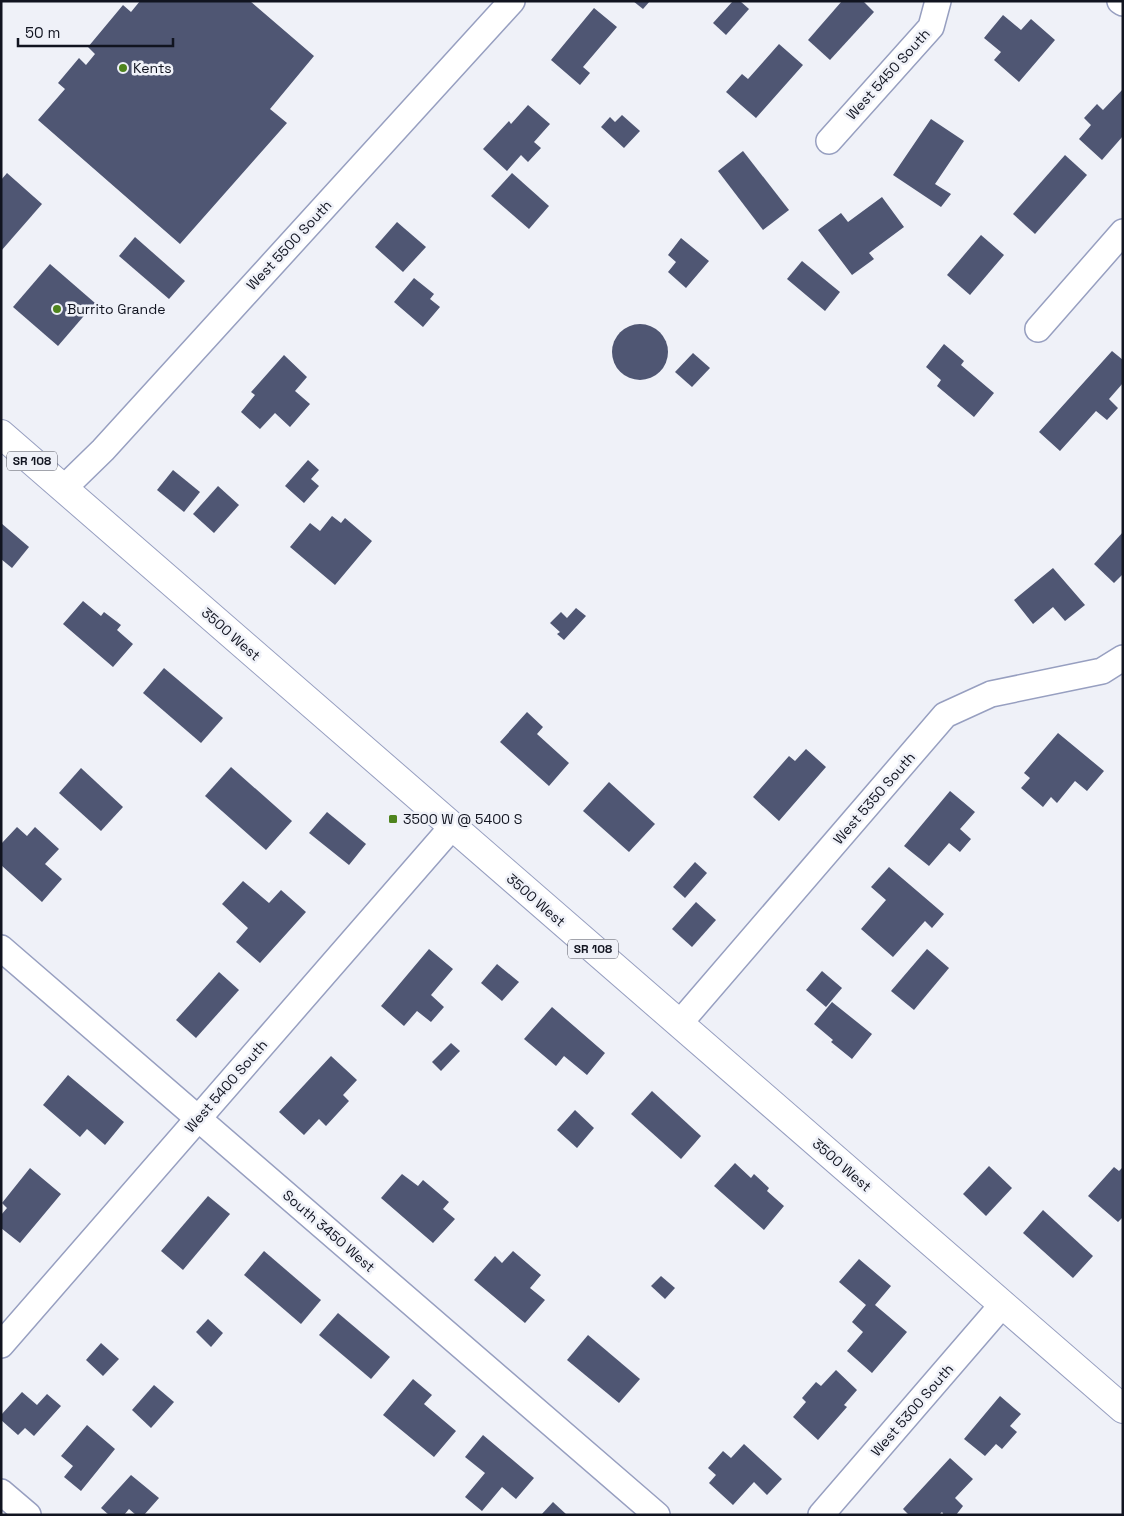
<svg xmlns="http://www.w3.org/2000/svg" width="1124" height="1516" font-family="'Space Grotesk',sans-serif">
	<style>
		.building { fill: #4f5673 }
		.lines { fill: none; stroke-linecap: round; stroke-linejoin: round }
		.minor-casing { stroke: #979fc0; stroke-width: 28 }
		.major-casing { stroke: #979fc0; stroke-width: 30 }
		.minor { stroke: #fff; stroke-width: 25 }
		.major { stroke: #fff; stroke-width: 28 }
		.poi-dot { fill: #4e841d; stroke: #eff1f8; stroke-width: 2 }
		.labels { text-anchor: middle; stroke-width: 5; stroke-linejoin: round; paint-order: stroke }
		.shield { fill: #eff1f8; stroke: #545661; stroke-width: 1 }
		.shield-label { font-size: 12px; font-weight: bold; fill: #111420 }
		.poi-label { font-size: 14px; fill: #111420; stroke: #eff1f8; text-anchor: start }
		.street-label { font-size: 14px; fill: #111420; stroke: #eff1f8 }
	</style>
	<rect width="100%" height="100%" fill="#eff1f8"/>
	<g class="building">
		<path d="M140,1H250L314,56L270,109L287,123L180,244L38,120L65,89L58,83L79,58L86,65L95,54L88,47L123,5L131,12Z"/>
		<path d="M633,1H650L643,9Z"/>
		<path d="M733,1H740L749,9L726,35L713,23Z"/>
		<path d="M842,1H863L874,12L830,60L808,40Z"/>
		<path d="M594,8L617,27L583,67L590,73L580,85L551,60Z"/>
		<path d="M1003,15L1021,30L1031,19L1055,40L1019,82L994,60L1001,52L984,38Z"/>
		<path d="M779,44L803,65L756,118L726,92L742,74L748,79Z"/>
		<path d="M1123,89V136L1102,160L1079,139L1091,125L1084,118L1097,104L1103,110Z"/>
		<path d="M528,105L550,124L534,142L541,148L528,162L521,155L507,171L483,149L509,121L511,124Z"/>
		<path d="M622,115L640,131L624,148L601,127L610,117L615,122Z"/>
		<path d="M931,119L964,141L935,184L951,194L941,207L893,175Z"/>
		<path d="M743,151L789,210L763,230L718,171Z"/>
		<path d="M1065,155L1087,175L1035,234L1013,214Z"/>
		<path d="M7,173L42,204L1,251V180Z"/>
		<path d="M512,173L549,206L529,229L491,196Z"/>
		<path d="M882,197L904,227L869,253L874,259L852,275L818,230L841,213L848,222Z"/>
		<path d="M397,222L426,247L403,272L375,247Z"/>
		<path d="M981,235L1004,255L970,295L947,275Z"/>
		<path d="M135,237L185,281L169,299L119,256Z"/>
		<path d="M681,238L709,261L686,288L668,272L676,262L668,255Z"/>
		<path d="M802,261L840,292L825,311L787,279Z"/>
		<path d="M50,264L95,303L58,346L13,307Z"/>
		<path d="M414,278L434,294L430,299L440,307L423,327L394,302Z"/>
		<circle cx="640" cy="352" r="28"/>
		<path d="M944,344L964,361L961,365L994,393L974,417L937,386L941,380L926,367Z"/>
		<path d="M1112,351L1123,360V383L1109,399L1118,408L1107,420L1096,411L1060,451L1039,432Z"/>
		<path d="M693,353L710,368L692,387L675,372Z"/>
		<path d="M284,355L307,377L295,391L310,404L290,427L275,413L260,429L241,412L255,395L251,392Z"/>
		<path d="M308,460L319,470L311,479L319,486L304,503L285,486Z"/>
		<path d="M173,470L200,492L184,512L157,490Z"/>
		<path d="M218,486L239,505L214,533L193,514Z"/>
		<path d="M332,516L341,523L345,518L372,541L335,585L290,547L310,523L320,531Z"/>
		<path d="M1,523L29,547L12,568L1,559Z"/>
		<path d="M1123,532V574L1114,583L1094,564Z"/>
		<path d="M1053,568L1085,605L1065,621L1053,607L1033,624L1014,600Z"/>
		<path d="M83,601L101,616L104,612L121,625L117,630L133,644L113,667L63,624Z"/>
		<path d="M576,608L586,616L564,640L557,634L560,632L550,623L561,612L567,618Z"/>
		<path d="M164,668L223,718L201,743L143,693Z"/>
		<path d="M527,712L543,727L537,734L569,763L549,786L500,742Z"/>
		<path d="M1058,733L1104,771L1087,791L1075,781L1057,803L1051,797L1043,807L1021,788L1030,778L1024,773Z"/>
		<path d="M806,749L826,767L779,821L753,797L789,756L795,761Z"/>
		<path d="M231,767L292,821L266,850L205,796Z"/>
		<path d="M81,768L123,807L101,831L59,793Z"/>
		<path d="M609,782L655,824L629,852L583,811Z"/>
		<path d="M950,791L975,812L960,829L971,839L960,852L949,843L929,866L904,846Z"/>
		<path d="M327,812L366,844L349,865L309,833Z"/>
		<path d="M17,827L27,836L35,827L59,849L45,864L62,879L42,902L1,865V844Z"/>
		<path d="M695,862L707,873L685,898L673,887Z"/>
		<path d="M889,867L944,914L932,928L925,921L893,957L861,929L886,900L871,887Z"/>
		<path d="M243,881L269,903L281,890L306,912L260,963L236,942L248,928L222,904Z"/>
		<path d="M696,902L716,920L692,947L672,929Z"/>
		<path d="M429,949L453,969L431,995L444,1007L431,1022L417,1011L404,1026L381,1006Z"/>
		<path d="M927,949L949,968L914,1010L891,991Z"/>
		<path d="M497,964L519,982L502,1001L481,983Z"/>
		<path d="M822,971L842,988L826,1007L806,990Z"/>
		<path d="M219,972L239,990L196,1038L176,1020Z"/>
		<path d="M832,1002L872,1034L852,1059L831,1042L833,1040L814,1024Z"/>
		<path d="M552,1007L605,1053L587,1075L564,1056L556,1066L524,1039Z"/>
		<path d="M451,1043L460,1051L441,1071L432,1062Z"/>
		<path d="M331,1056L357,1080L343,1095L349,1101L326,1126L319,1119L304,1135L279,1112Z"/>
		<path d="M68,1075L124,1122L105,1145L87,1129L80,1137L43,1105Z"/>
		<path d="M652,1091L701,1136L681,1159L631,1114Z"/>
		<path d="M575,1110L594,1128L577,1148L557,1130Z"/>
		<path d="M735,1163L751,1178L754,1174L769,1188L767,1191L784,1206L764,1230L714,1186Z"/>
		<path d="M989,1166L1012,1188L986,1216L963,1194Z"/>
		<path d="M1114,1167L1119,1171L1123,1167V1217L1118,1222L1088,1196Z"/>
		<path d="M30,1168L61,1194L20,1243L1,1228V1215L7,1208L2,1203Z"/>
		<path d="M402,1174L418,1186L423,1180L449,1202L443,1209L455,1219L433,1243L381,1198Z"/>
		<path d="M208,1196L230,1214L183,1270L161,1251Z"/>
		<path d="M1043,1210L1093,1256L1073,1278L1023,1233Z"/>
		<path d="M264,1251L321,1300L301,1324L244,1275Z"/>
		<path d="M513,1251L541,1275L530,1288L545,1300L525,1323L474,1280L495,1256L502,1263Z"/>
		<path d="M859,1259L891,1286L875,1305L907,1332L872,1373L847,1351L863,1332L852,1322L866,1305L839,1282Z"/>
		<path d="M661,1276L675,1288L665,1299L651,1286Z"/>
		<path d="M338,1313L390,1357L371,1379L319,1335Z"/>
		<path d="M208,1319L223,1333L211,1347L196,1332Z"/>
		<path d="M588,1335L640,1379L619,1403L567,1360Z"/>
		<path d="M101,1343L119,1359L103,1376L86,1360Z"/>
		<path d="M836,1370L857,1390L844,1405L847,1407L818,1440L793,1417L806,1402L802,1398L816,1382L821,1386Z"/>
		<path d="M413,1379L432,1395L424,1404L456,1431L434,1457L383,1415Z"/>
		<path d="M154,1385L174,1402L151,1428L132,1410Z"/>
		<path d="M22,1392L37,1405L47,1394L61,1406L34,1436L25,1428L18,1435L1,1420V1415Z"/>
		<path d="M1000,1396L1021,1414L1010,1426L1017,1432L1002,1449L996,1444L985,1456L964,1439Z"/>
		<path d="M87,1425L115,1449L81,1491L64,1477L73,1466L61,1456Z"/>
		<path d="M483,1435L534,1478L516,1499L502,1487L482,1511L465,1497L485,1473L465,1457Z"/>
		<path d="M744,1444L782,1479L767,1495L754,1482L733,1505L709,1483L716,1475L708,1468L723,1451L731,1458Z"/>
		<path d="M950,1458L973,1479L955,1498L963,1506L956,1515H944L942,1512L939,1515H909L903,1509Z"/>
		<path d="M131,1475L159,1498L144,1515H136L129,1509L124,1515H109L101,1508Z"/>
		<path d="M553,1502L567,1515H541Z"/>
	</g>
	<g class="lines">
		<g class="minor-casing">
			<g id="minor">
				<path d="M1120,1L1123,3"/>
				<path d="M829,141L931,27L938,1"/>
				<path d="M1038,329L1123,232"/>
				<path d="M64,488L103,450L512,1"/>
				<path d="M1,948L657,1515"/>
				<path d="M679,1024L945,715L991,694L1102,671L1123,658"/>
				<path d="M1,1345L452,827"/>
				<path d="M1,1492L28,1515"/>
				<path d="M821,1515L1003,1304"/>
			</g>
		</g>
		<g class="major-casing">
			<path id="major" d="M1,434L1123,1409"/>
		</g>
		<use href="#minor" class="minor"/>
		<use href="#major" class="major"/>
	</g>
	<g class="poi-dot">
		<circle cx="123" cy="68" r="5"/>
		<circle cx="57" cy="309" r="5"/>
		<rect x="388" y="814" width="10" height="10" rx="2.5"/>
	</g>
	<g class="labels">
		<g class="shield">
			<rect x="7" y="451.5" width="50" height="19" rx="4"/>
			<rect x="568" y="939.5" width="50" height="19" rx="4"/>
		</g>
		<g class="shield-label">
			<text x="32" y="465">SR 108</text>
			<text x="593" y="953">SR 108</text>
		</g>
		<g class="poi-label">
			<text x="133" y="73">Kents</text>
			<text x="67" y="314">Burrito Grande</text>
			<text x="403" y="824">3500 W @ 5400 S</text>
		</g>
		<g class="street-label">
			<text transform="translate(888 74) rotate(-48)" y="5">West 5450 South</text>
			<text transform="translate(289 245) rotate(-47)" y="5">West 5500 South</text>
			<text transform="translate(231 634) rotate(41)" y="5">3500 West</text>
			<text transform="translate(874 798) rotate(-49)" y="5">West 5350 South</text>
			<text transform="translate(536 900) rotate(41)" y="5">3500 West</text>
			<text transform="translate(226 1086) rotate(-49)" y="5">West 5400 South</text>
			<text transform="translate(842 1165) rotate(41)" y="5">3500 West</text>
			<text transform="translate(329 1231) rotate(41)" y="5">South 3450 West</text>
			<text transform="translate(912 1410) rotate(-49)" y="5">West 5300 South</text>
		</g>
	</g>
	<rect width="1124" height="1516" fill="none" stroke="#111420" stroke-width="5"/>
	<path d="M18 38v8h155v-8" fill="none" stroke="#111420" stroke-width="2.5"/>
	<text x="25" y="38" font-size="15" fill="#111420" stroke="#eff1f8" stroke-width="4" paint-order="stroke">50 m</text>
</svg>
